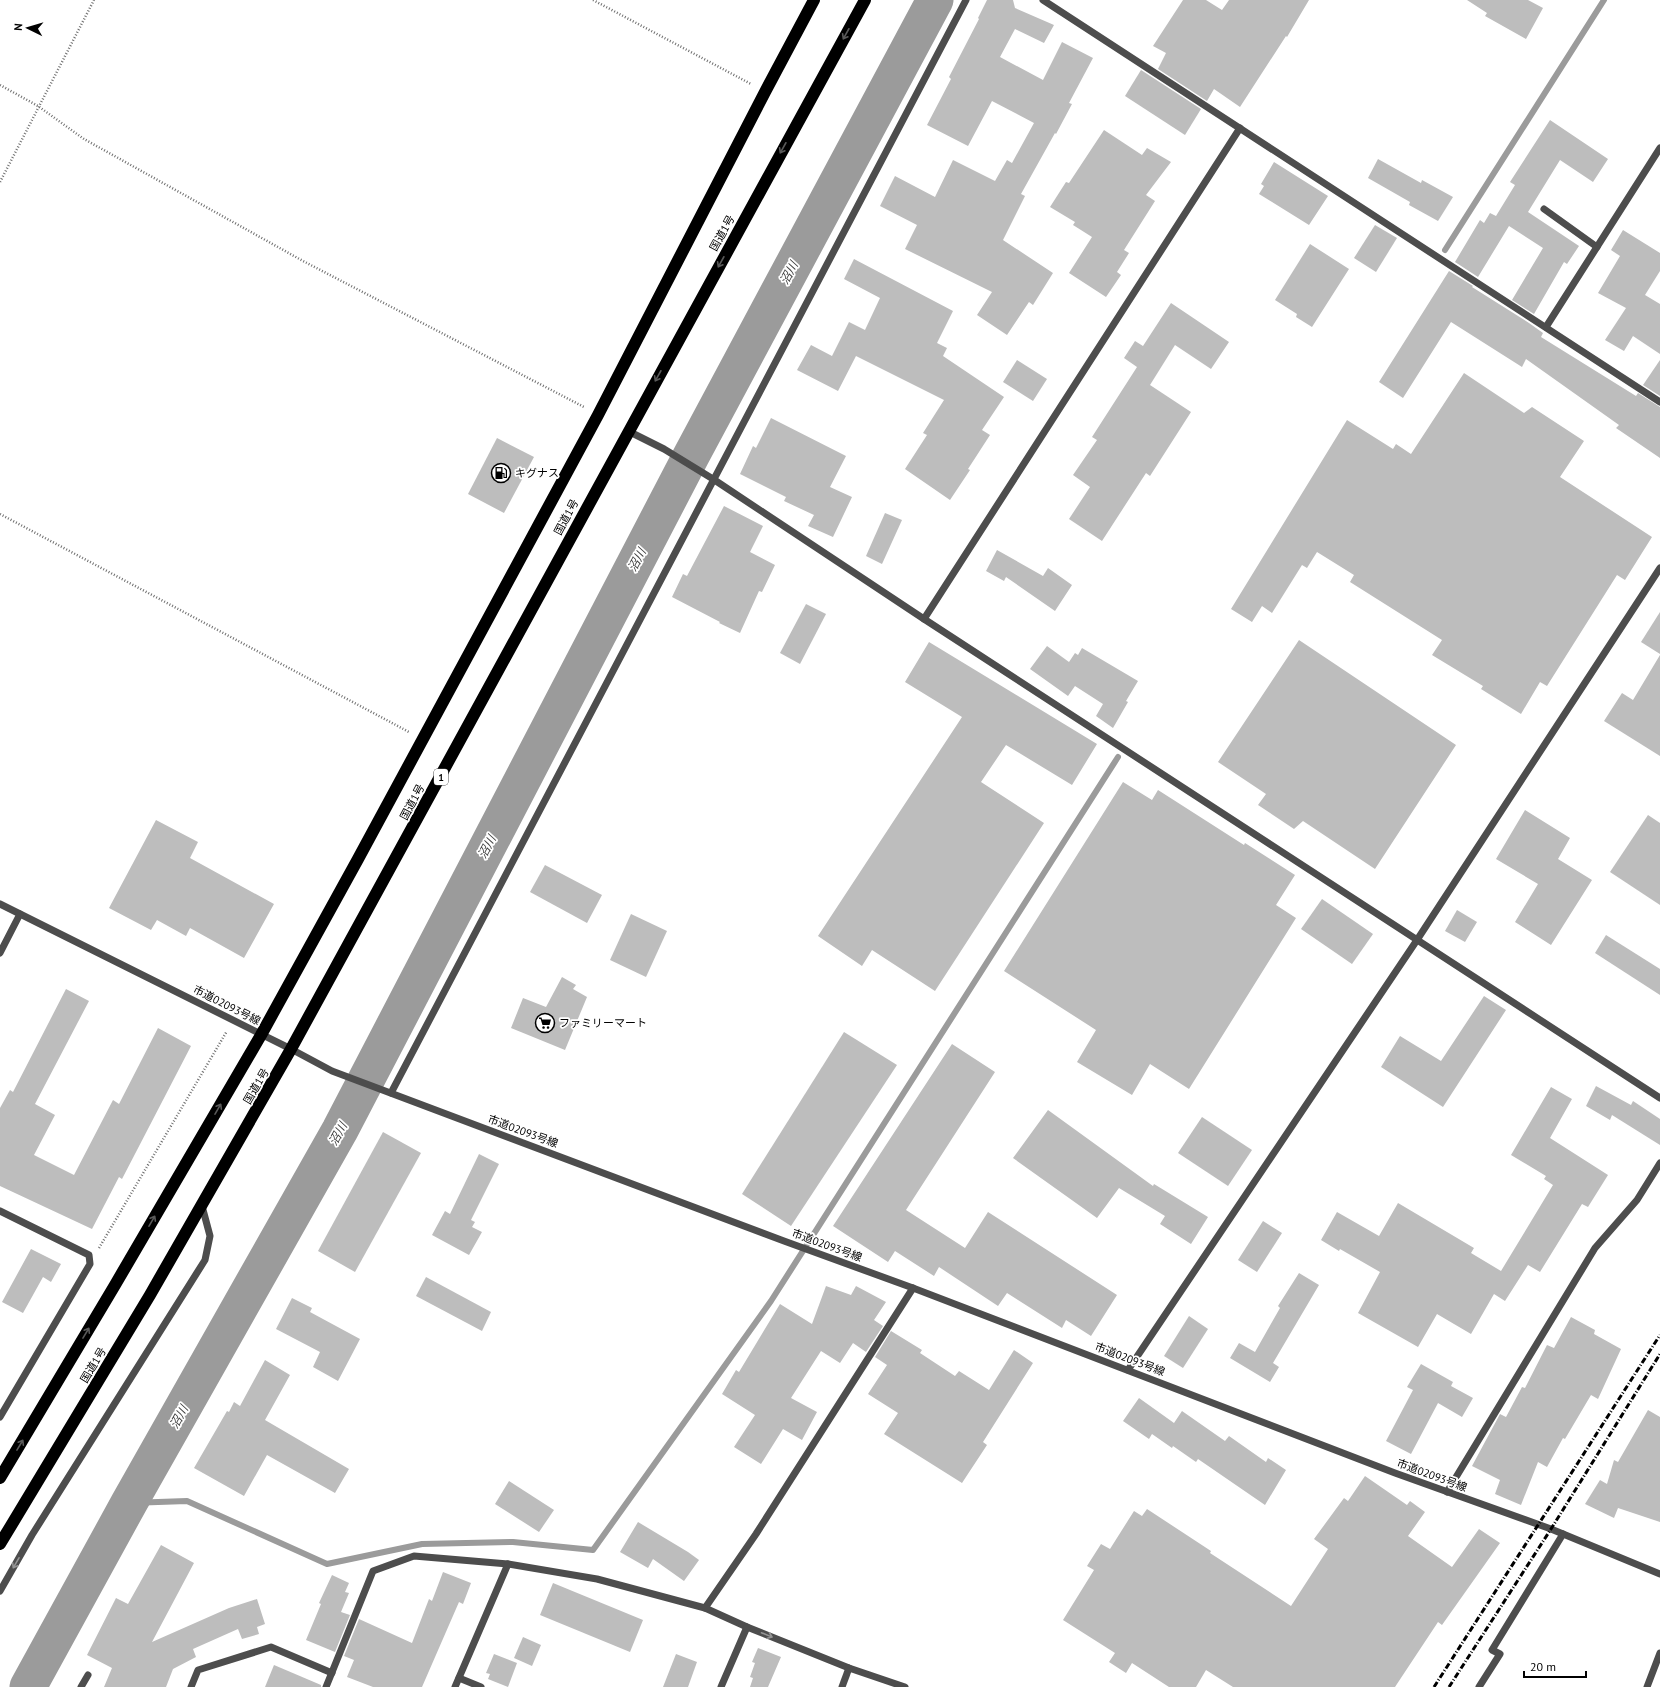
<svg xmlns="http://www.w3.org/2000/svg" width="1660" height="1687" font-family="'PT Sans','Noto Sans JP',sans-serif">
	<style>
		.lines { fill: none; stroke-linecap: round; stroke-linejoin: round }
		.stream { stroke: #9b9b9b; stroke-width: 6 }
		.river { stroke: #9b9b9b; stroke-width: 37 }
		.building { fill: #bdbdbd }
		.path { stroke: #6f6f6f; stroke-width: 2.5; stroke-dasharray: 1 2; stroke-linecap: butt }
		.minor { stroke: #4d4d4d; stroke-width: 7 }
		.highway { stroke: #000; stroke-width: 12 }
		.rail { stroke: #000; stroke-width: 3; stroke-dasharray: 6 2 1 2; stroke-linecap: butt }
		.oneway { stroke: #595959 }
		.oneway2 { stroke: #949494 }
		.labels { text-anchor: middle; stroke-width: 3.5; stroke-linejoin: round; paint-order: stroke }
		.shield { fill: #fff; stroke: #4c4c4c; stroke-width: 1 }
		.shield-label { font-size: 10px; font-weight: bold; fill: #000 }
		.street-label { font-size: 11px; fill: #000; stroke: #fff }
		.poi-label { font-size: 11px; fill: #000; stroke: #fff; text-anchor: start }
		.water-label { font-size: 12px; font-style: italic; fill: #3c3c3c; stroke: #fff }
	</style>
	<rect width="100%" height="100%" fill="#fff"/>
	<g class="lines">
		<g class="stream">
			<path d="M1445,250L1604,0"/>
			<path d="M129,1503L187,1501L327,1564L422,1544L513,1542L593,1550L771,1301L1118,757"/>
		</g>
		<path class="river" d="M28,1687L129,1503L340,1130L691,456L935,0"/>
	</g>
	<g class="building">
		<path d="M987,0H1013L1015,8L1054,25L1044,43L1015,29L1000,57L1043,80L1062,42L1093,58L1069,103L1072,104L1056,134L1055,133L1021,194L1025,196L1003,240L1053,273L1033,305L1029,302L1007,335L977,315L992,292L905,249L917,225L880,206L895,176L935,197L953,160L995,181L1007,160L1012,163L1034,123L992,101L968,146L927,125L951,79L949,77L979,19L978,18Z"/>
		<path d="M1183,0H1206L1222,10L1229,0H1309L1287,37L1286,36L1240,107L1214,89L1207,101L1158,69L1166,53L1153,46Z"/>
		<path d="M1467,0H1528L1543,8L1526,39L1485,16L1487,13Z"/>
		<path d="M1141,70L1201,109L1185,135L1125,96Z"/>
		<path d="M1550,120L1608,159L1593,182L1560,160L1528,212L1579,246L1567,264L1564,262L1534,314L1512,300L1543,248L1509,226L1478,277L1455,262L1480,220L1484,223L1490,213L1496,216L1515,185L1510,182Z"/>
		<path d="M1104,130L1142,155L1147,148L1171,162L1146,195L1155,201L1124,250L1129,253L1117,272L1121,275L1106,297L1069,273L1092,237L1073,225L1075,222L1050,207L1066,182L1069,183Z"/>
		<path d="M1378,159L1421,183L1422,180L1453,197L1438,221L1409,205L1410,202L1368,178Z"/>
		<path d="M1274,162L1328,196L1309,225L1259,194L1264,186L1261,184Z"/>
		<path d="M1375,225L1397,238L1376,272L1354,258Z"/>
		<path d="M1623,230L1660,253V271L1645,295L1660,304V354L1633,336L1624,351L1605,340L1626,308L1598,293L1620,256L1611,250Z"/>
		<path d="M1310,244L1349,269L1312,327L1296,317L1297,314L1275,300Z"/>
		<path d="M854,259L953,311L937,343L947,348L943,356L1004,397L982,430L990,435L968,469L970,470L950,500L905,469L927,435L923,433L944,400L856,356L838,391L797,370L811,345L832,356L849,322L865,330L880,298L844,279Z"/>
		<path d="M1449,271L1473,286L1472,287L1529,323L1543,333L1541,337L1636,396L1638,393L1660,407V458L1616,428L1619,425L1526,359L1522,367L1451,322L1403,398L1379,382Z"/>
		<path d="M1171,303L1229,342L1211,369L1175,345L1150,385L1191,412L1150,476L1146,473L1102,541L1069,519L1090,487L1073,475L1097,440L1092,437L1137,367L1124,358L1135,341L1143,346Z"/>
		<path d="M1017,360L1047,379L1033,401L1003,382Z"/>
		<path d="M1660,360V396L1643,385Z"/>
		<path d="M1464,373L1524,413L1532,407L1584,441L1560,477L1652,537L1625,580L1617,575L1547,686L1540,682L1521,714L1481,689L1483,686L1432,655L1442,640L1350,582L1354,575L1317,552L1307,568L1302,565L1272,613L1262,606L1252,622L1231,609L1347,420L1393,449L1396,444L1411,454Z"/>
		<path d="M771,418L846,456L830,487L852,497L833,537L808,526L814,515L784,501L786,497L740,474L753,446L756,448Z"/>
		<path d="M497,438L534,457L504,513L468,494Z"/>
		<path d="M724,506L763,526L750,552L775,565L762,592L759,591L740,633L719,623L720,622L672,597L683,574L687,576Z"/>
		<path d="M885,513L902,520L882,564L866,556Z"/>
		<path d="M997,550L1043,576L1048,568L1072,585L1055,611L1006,577L1004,581L986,571Z"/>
		<path d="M806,604L826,614L800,664L780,653Z"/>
		<path d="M1660,612V654L1641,642Z"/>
		<path d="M1299,640L1456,745L1375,869L1303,821L1294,829L1258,805L1266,794L1218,762Z"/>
		<path d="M929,642L1097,744L1072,785L1006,745L981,782L1044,823L935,991L872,950L862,966L818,936L962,717L905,682Z"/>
		<path d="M1047,646L1069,662L1075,653L1078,655L1082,648L1138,681L1126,701L1128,702L1113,728L1096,716L1103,704L1075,686L1068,696L1030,669Z"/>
		<path d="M1660,655V756L1604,721L1622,693L1633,700Z"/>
		<path d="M1123,782L1152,800L1158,790L1244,845L1245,843L1295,875L1276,905L1296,918L1189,1089L1150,1064L1132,1095L1077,1062L1096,1030L1004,971Z"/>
		<path d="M1525,810L1570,838L1558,859L1592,880L1551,945L1515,922L1538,884L1496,859Z"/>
		<path d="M1648,815L1660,823V905L1610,872Z"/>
		<path d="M156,820L198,842L190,858L274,904L244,958L190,928L186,936L157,920L151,930L109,908Z"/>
		<path d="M545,865L602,895L587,923L530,892Z"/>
		<path d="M1322,899L1373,934L1352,964L1301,929Z"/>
		<path d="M1457,910L1477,922L1465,942L1445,931Z"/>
		<path d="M631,914L667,931L646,977L610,960Z"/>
		<path d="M1606,935L1660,969V995L1595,953Z"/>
		<path d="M562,977L576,985L573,989L587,997L565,1050L511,1028L523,998L546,1007Z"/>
		<path d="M66,989L89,1001L35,1104L55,1115L34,1155L74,1175L113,1100L119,1104L158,1028L191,1046L122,1179L119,1177L92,1229L0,1186V1108L10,1090L13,1092Z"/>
		<path d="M1484,996L1506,1010L1443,1107L1381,1067L1400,1036L1441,1061Z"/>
		<path d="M844,1032L897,1065L791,1226L742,1194Z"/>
		<path d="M952,1044L995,1072L906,1210L965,1248L988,1212L1117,1295L1091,1336L1066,1320L1062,1328L1007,1293L998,1306L939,1267L934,1276L895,1251L888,1262L833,1226Z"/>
		<path d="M1596,1086L1631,1105L1633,1101L1660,1119V1145L1612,1115L1610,1120L1586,1106Z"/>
		<path d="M1551,1087L1572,1099L1550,1138L1608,1175L1588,1207L1582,1204L1540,1272L1528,1265L1505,1301L1494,1294L1471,1334L1437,1314L1418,1347L1358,1313L1380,1272L1340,1249L1339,1251L1321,1240L1337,1212L1379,1236L1398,1203L1474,1248L1471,1253L1501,1271L1553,1185L1544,1179L1546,1176L1511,1155Z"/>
		<path d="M1048,1110L1153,1186L1154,1184L1208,1217L1191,1244L1160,1224L1165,1216L1119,1188L1097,1218L1013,1158Z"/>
		<path d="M1202,1117L1252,1150L1228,1186L1178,1153Z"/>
		<path d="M383,1132L421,1153L355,1272L318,1251Z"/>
		<path d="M479,1154L499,1164L471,1220L475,1222L472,1227L482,1232L469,1255L432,1235L445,1211L450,1214Z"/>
		<path d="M1263,1221L1282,1233L1257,1272L1238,1260Z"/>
		<path d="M31,1249L61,1264L51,1282L43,1277L23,1313L2,1302Z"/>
		<path d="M1299,1273L1319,1285L1273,1363L1279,1367L1270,1382L1230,1358L1239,1343L1255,1352L1280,1308L1278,1306Z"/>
		<path d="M426,1277L491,1312L482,1331L416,1296Z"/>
		<path d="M826,1286L851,1295L856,1286L886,1302L874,1320L883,1326L866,1352L853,1343L840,1363L821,1351L791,1398L817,1412L802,1440L783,1429L761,1464L734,1447L755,1415L722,1394L736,1370L739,1372L780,1304L812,1324Z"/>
		<path d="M292,1298L312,1308L310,1312L360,1339L338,1381L313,1367L320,1352L276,1329Z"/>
		<path d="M1189,1316L1208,1329L1183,1368L1164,1356Z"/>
		<path d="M1571,1317L1595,1330L1594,1334L1621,1349L1598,1399L1591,1395L1565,1439L1563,1438L1547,1467L1538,1462L1521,1505L1495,1494L1500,1480L1472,1466L1500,1414L1506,1417L1522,1387L1525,1388L1547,1345L1554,1348Z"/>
		<path d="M891,1331L922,1350L920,1353L955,1376L959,1371L989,1390L1014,1350L1033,1363L983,1442L987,1445L962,1483L884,1434L898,1413L868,1394L887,1365L875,1357Z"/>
		<path d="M265,1360L290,1375L265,1420L349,1469L335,1493L267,1455L244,1496L194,1468L227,1411L229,1412L234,1402L240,1406Z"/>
		<path d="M1421,1364L1453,1382L1451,1386L1473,1398L1462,1417L1438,1403L1411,1454L1386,1441L1413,1390L1407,1387Z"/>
		<path d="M1139,1398L1174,1423L1182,1411L1225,1441L1229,1436L1266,1462L1268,1458L1286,1470L1265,1505L1198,1459L1196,1462L1173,1446L1172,1448L1152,1434L1149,1439L1123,1421Z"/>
		<path d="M1648,1410L1660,1417V1522L1618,1508L1614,1518L1585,1504L1600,1480L1607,1484L1614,1460L1618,1462Z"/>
		<path d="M1365,1476L1407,1505L1410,1501L1425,1512L1408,1536L1452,1567L1479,1529L1500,1543L1442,1625L1438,1622L1395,1687H1233L1206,1670L1196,1687H1169L1132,1663L1126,1673L1109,1662L1115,1653L1063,1620L1094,1570L1087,1566L1101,1544L1110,1549L1134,1511L1142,1516L1147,1509L1211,1551L1210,1553L1291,1606L1328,1549L1314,1539L1344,1498L1348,1501Z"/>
		<path d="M509,1481L554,1510L539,1532L495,1504Z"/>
		<path d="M638,1522L688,1552L699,1560L684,1581L653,1559L648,1568L620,1552Z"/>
		<path d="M161,1545L194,1563L152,1642L229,1608L257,1599L265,1624L257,1627L259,1634L242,1639L238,1629L193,1649L196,1657L173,1669L166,1687H104L112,1668L87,1655L116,1598L128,1604Z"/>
		<path d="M443,1572L471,1583L463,1604L459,1602L422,1687H373L347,1677L354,1660L344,1656L359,1619L412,1643L429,1599L432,1601Z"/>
		<path d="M332,1575L349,1583L345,1592L349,1593L341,1612L350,1615L335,1652L306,1640L321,1604L319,1603Z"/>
		<path d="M553,1583L643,1620L630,1652L540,1615Z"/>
		<path d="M523,1637L541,1645L532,1666L514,1658Z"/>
		<path d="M758,1648L781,1657L768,1687H750L753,1678L750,1677L755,1663L752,1662Z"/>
		<path d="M494,1654L517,1663L508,1687L488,1679L490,1674L486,1673Z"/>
		<path d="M676,1654L697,1662L688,1687H663Z"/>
		<path d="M274,1665L321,1685V1687H265Z"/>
	</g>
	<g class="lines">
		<g class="path">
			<path d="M593,0L751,84"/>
			<path d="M0,85L38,106L84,139L303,261L584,407"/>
			<path d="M0,182L94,0"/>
			<path d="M0,514L409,732"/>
			<path d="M99,1248L227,1031"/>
		</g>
		<g class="minor">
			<path d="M1043,0L1660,402"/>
			<path d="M1544,209L1597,247"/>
			<path d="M1546,327L1660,148"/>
			<path d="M628,431L664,449L713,479L924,619L1660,1098"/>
			<path d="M924,619L1240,128"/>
			<path d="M0,904L291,1049L332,1071L784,1241L913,1288L1395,1473L1551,1529L1660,1574"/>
			<path d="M0,953L20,914"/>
			<path d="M391,1093L966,0"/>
			<path d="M0,1211L89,1255L90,1264L0,1417"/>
			<path d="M1128,1370L1417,940L1660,568"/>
			<path d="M1447,1492L1595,1248L1637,1200L1660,1163"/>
			<path d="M0,1591L32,1535L205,1260L210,1236L202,1206"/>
			<path d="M705,1608L756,1534L913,1288"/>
			<path d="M459,1678L481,1687"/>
			<path d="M81,1687L88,1675"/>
			<path d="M191,1687L198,1670L271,1647L332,1673"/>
			<path d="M326,1687L373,1571L414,1556L508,1564L597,1579L705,1608L747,1627L849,1668L905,1687"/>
			<path d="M455,1687L508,1564"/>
			<path d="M721,1687L747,1627"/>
			<path d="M842,1687L849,1668"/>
			<path d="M1479,1687L1500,1654L1492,1650L1563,1534"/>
			<path d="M1647,1687L1660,1653"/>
		</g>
		<g class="highway">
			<path d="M0,1478L115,1285L261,1035L358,859L598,415L765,92L814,0"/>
			<path d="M0,1544L150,1295L291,1049L865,0"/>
		</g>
		<g class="rail">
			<path d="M1434,1687L1660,1335"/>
			<path d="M1449,1687L1551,1529L1660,1354"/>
		</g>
	</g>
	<defs><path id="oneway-shaft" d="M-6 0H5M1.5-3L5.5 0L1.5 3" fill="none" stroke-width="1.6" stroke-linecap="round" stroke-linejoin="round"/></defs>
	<g class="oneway">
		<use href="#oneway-shaft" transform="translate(846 34) rotate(119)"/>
		<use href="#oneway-shaft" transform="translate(783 148) rotate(119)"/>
		<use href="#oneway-shaft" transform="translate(721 262) rotate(119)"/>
		<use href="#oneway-shaft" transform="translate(658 376) rotate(119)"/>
		<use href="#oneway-shaft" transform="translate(218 1109) rotate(-60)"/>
		<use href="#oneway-shaft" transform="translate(152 1221) rotate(-60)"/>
		<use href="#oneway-shaft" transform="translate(86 1333) rotate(-59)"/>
		<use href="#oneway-shaft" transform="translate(20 1445) rotate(-59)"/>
	</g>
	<g class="oneway2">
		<use href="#oneway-shaft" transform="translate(16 1563) rotate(120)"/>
		<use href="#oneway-shaft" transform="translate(767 1635) rotate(22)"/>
	</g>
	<defs>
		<g id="fuel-ring" transform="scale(1)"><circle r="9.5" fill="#fff" stroke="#000" stroke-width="1.5"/><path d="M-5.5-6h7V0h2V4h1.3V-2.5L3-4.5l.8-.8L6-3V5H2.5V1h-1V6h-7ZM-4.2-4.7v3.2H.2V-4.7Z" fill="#000"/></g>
		<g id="supermarket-ring" transform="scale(1)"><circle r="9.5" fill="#fff" stroke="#000" stroke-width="1.5"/><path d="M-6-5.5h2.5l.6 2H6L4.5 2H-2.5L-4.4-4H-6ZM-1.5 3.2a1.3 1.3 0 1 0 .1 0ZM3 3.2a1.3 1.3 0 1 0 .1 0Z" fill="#000"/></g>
	</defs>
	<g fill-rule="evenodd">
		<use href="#fuel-ring" x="501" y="473"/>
		<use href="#supermarket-ring" x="545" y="1023"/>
	</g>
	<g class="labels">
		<rect class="shield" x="434" y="769" width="14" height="16" rx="3"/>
		<g class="shield-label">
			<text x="441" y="781">1</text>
		</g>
		<g class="street-label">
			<text transform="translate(722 233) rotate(-61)" y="4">国道1号</text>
			<text transform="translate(566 517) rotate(-62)" y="4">国道1号</text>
			<text transform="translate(412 802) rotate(-62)" y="4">国道1号</text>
			<text transform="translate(227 1005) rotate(27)" y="4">市道02093号線</text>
			<text transform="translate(256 1086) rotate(-60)" y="4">国道1号</text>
			<text transform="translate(523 1131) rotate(20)" y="4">市道02093号線</text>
			<text transform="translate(827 1245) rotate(20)" y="4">市道02093号線</text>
			<text transform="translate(1130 1359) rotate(21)" y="4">市道02093号線</text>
			<text transform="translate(93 1365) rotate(-59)" y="4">国道1号</text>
			<text transform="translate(1432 1475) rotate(20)" y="4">市道02093号線</text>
		</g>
		<g class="poi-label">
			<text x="515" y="477">キグナス</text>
			<text x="559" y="1027">ファミリーマート</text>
		</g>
		<g class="water-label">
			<text transform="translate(789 273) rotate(-62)" y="4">沼川</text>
			<text transform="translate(637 560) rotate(-62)" y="4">沼川</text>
			<text transform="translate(487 847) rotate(-62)" y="4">沼川</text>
			<text transform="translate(338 1134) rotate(-61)" y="4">沼川</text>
			<text transform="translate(179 1417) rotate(-61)" y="4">沼川</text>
		</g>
	</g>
	<g transform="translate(28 28) rotate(275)" stroke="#ffffff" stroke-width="3" paint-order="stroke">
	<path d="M0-3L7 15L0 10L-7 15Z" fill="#000000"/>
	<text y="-6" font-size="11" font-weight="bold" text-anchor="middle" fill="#000000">N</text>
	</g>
	<path d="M1524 1671v6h62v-6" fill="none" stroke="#000000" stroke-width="2"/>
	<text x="1530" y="1671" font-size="12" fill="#000000" stroke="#ffffff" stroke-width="3" paint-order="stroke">20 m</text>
</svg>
